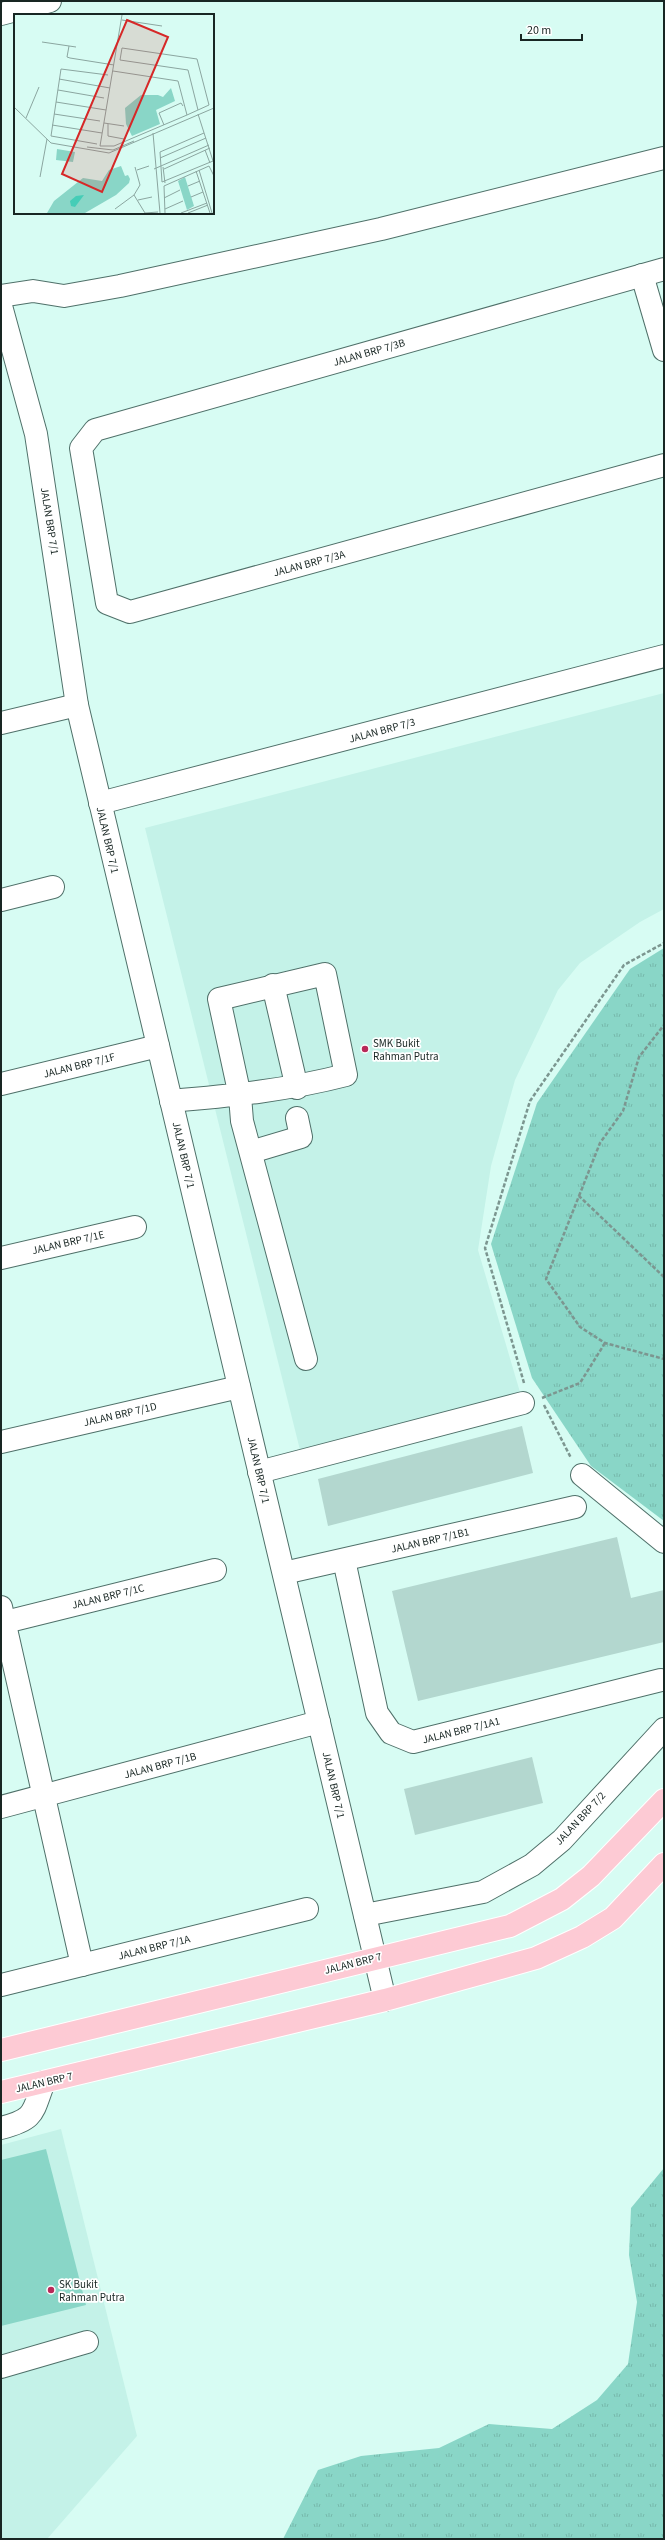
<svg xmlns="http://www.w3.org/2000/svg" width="665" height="2540" font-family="'Source Sans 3',sans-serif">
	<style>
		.built { fill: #c4f2e8 }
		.grass { fill: url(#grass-tufts) }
		.pitch { fill: #89d6c7 }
		.building { fill: #b3d7cf }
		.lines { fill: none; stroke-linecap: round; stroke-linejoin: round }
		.minor-casing { stroke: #4f7069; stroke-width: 24 }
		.major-casing { stroke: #fff; stroke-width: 24 }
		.path { stroke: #7c9690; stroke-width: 2.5; stroke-dasharray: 4 2; stroke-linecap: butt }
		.minor { stroke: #fff; stroke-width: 22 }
		.major { stroke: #fdcad4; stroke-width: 22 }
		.poi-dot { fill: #b82959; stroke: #fff; stroke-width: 1.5 }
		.labels { text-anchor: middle; stroke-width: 3.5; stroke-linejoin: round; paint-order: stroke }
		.street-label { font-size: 11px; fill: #182623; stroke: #fff }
		.poi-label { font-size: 11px; fill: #182623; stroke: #fff; text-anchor: start }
		.inset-road { fill: none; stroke: #8ba6a0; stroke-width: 1 }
		.view { fill: #d62828; fill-opacity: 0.15; stroke: #d62828; stroke-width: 2 }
		.inset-edge { fill: none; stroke: #182623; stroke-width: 2 }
	</style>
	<defs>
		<pattern id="grass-tufts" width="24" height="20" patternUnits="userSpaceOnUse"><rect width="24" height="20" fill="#89d6c7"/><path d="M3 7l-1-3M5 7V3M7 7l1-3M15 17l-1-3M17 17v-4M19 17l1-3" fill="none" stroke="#76b8ab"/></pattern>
	</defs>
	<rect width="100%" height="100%" fill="#d7fcf3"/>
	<g class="built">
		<path d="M664,693V909L640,922L580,963L558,990L515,1080L491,1166L478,1250L522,1399L301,1454L145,828Z"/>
		<path d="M61,2129L137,2436L47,2539H1V2145Z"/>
	</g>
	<g class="grass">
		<path d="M664,948V1521L591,1466L532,1378L491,1244L537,1103L630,969Z"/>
		<path d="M664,2168V2539H283L318,2470L361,2456L439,2448L489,2424L552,2429L597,2400L628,2364L637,2302L629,2255L631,2208Z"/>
	</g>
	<path class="pitch" d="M46,2149L86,2305L1,2326V2160Z"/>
	<g class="building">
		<path d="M522,1426L533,1473L328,1526L318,1479Z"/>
		<path d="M617,1537L631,1598L664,1590V1642L418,1701L392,1591Z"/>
		<path d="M532,1757L543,1803L415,1835L404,1789Z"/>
	</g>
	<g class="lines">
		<g class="minor-casing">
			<g id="minor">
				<path d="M1,14L50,1"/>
				<path d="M664,269L95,430L81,448L107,603L130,612L664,465"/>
				<path d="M642,275L664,350"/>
				<path d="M1,296L33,291L64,296L120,286L381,229L664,158"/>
				<path d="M1,306L36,434L77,705L385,2000"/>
				<path d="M1,723L77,705"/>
				<path d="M100,803L664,656"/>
				<path d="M1,900L53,887"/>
				<path d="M273,985L297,1088"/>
				<path d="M1,1084L158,1046"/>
				<path d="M171,1101C231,1096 288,1090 346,1075L325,974L219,999L240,1096L242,1121L306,1359"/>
				<path d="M251,1152L301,1137L297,1118"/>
				<path d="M1,1258L135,1227"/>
				<path d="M1,1442L239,1387"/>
				<path d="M259,1472L523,1403"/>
				<path d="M582,1475L664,1542"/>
				<path d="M344,1560L377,1713L391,1733L413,1742L661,1680"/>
				<path d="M284,1573L575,1507"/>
				<path d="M1,1607L82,1965"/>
				<path d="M1,1623L215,1570"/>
				<path d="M1,1807L319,1722"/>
				<path d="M365,1915L483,1892L532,1865L562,1840L664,1729"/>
				<path d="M1,1985L307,1909"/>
				<path d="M1,2128C36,2119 32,2113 44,2082"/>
				<path d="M1,2367L87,2342"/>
			</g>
		</g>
		<g class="major-casing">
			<g id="major">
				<path d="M1,2050L510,1926L562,1899L591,1876L664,1800"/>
				<path d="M1,2092L385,2000L536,1958L582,1937L613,1918L664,1864"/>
			</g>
		</g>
		<g class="path">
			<path d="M579,1196L600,1143L623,1111L639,1057L664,1025"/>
			<path d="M664,1277L579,1196L546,1279L580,1327L605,1343L664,1359"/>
			<path d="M524,1383L485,1248L530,1101L624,965L664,943"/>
			<path d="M542,1398L580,1383L605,1343"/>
			<path d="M544,1405L571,1458"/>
		</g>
		<use href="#minor" class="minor"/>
		<use href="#major" class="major"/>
	</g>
	<g class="poi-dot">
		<circle cx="365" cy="1049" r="4"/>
		<circle cx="51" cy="2290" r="4"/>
	</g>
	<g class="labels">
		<g class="street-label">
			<text transform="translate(369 352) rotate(-16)" y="4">JALAN BRP 7/3B</text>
			<text transform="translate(50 521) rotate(81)" y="4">JALAN BRP 7/1</text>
			<text transform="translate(309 563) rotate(-15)" y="4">JALAN BRP 7/3A</text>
			<text transform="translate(382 730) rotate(-15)" y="4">JALAN BRP 7/3</text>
			<text transform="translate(108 840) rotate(77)" y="4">JALAN BRP 7/1</text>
			<text transform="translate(79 1065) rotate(-14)" y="4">JALAN BRP 7/1F</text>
			<text transform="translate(184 1155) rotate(77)" y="4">JALAN BRP 7/1</text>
			<text transform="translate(68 1242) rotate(-13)" y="4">JALAN BRP 7/1E</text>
			<text transform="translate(120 1414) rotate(-13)" y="4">JALAN BRP 7/1D</text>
			<text transform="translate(259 1470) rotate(77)" y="4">JALAN BRP 7/1</text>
			<text transform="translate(430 1540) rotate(-13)" y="4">JALAN BRP 7/1B1</text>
			<text transform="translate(108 1596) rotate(-14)" y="4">JALAN BRP 7/1C</text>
			<text transform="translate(461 1730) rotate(-14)" y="4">JALAN BRP 7/1A1</text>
			<text transform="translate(160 1765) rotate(-15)" y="4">JALAN BRP 7/1B</text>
			<text transform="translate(334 1785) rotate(77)" y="4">JALAN BRP 7/1</text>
			<text transform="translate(580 1818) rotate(-47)" y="4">JALAN BRP 7/2</text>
			<text transform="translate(154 1947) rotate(-14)" y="4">JALAN BRP 7/1A</text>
			<text transform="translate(353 1963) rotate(-14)" y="4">JALAN BRP 7</text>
			<text transform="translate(44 2082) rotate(-13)" y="4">JALAN BRP 7</text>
		</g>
		<g class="poi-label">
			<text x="373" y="1047">SMK Bukit<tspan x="373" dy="13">Rahman Putra</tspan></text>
			<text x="59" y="2288">SK Bukit<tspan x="59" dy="13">Rahman Putra</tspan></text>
		</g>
	</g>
	<g transform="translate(14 14)">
		<rect width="200" height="200" fill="#d7fcf3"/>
		<path d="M157,74L161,87L142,96L146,110L118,122L112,110L111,94L127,81H144L149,83ZM107,152L111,162L114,161L116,165L115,169L102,181L71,199H33L40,187L69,164L88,167L95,156ZM171,163L180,192L173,196L164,167Z" fill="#89d6c7"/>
		<path d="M43,135L61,138L59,148L42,146Z" fill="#89d6c7"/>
		<path d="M70,181L61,193L57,192L56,187L62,182Z" fill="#45cdb7"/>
		<path class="inset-road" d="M108,6L148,12M28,28L62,33M55,32L53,43L56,44M56,44L100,51M99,57L164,67L173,101M45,65L96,74M44,76L90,84M42,88L92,96M0,93L37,129L95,139L200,94M40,100L86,107M184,100L200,150M12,104L25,73M90,109L110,112M94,110V122L110,125M38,111L88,119M150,111L145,99L167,89L169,92M139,119L146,199M190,119L146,138L148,168L199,147M83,130L37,122L47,55L94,61M86,132H100L173,101L195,91L183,45L108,34L106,46L174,56L184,96M86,132L108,1M73,133L99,136L120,127M191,136L196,149M146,144L192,124M149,153L151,169M140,155L195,131M150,155L196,134M123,156L135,152M185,156L198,199M182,157L196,199M26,163L33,125M174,172L186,167M120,181L131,199M177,183L189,178M150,184L166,176M124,186L138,183M101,195L120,181L126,171L121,153M151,195L169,187M131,199L144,198M151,199L150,172L195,152L200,162M167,199L193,189M174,199L194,191"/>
		<path class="view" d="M113,6L154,23L88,178L48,160Z"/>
		<rect width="200" height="200" class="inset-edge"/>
	</g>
	<rect width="665" height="2540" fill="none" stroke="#182623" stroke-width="4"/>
	<path d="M521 34v6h61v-6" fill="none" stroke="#182623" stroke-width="2"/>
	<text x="527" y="34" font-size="12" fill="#182623" stroke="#ffffff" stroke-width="3" paint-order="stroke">20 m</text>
</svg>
